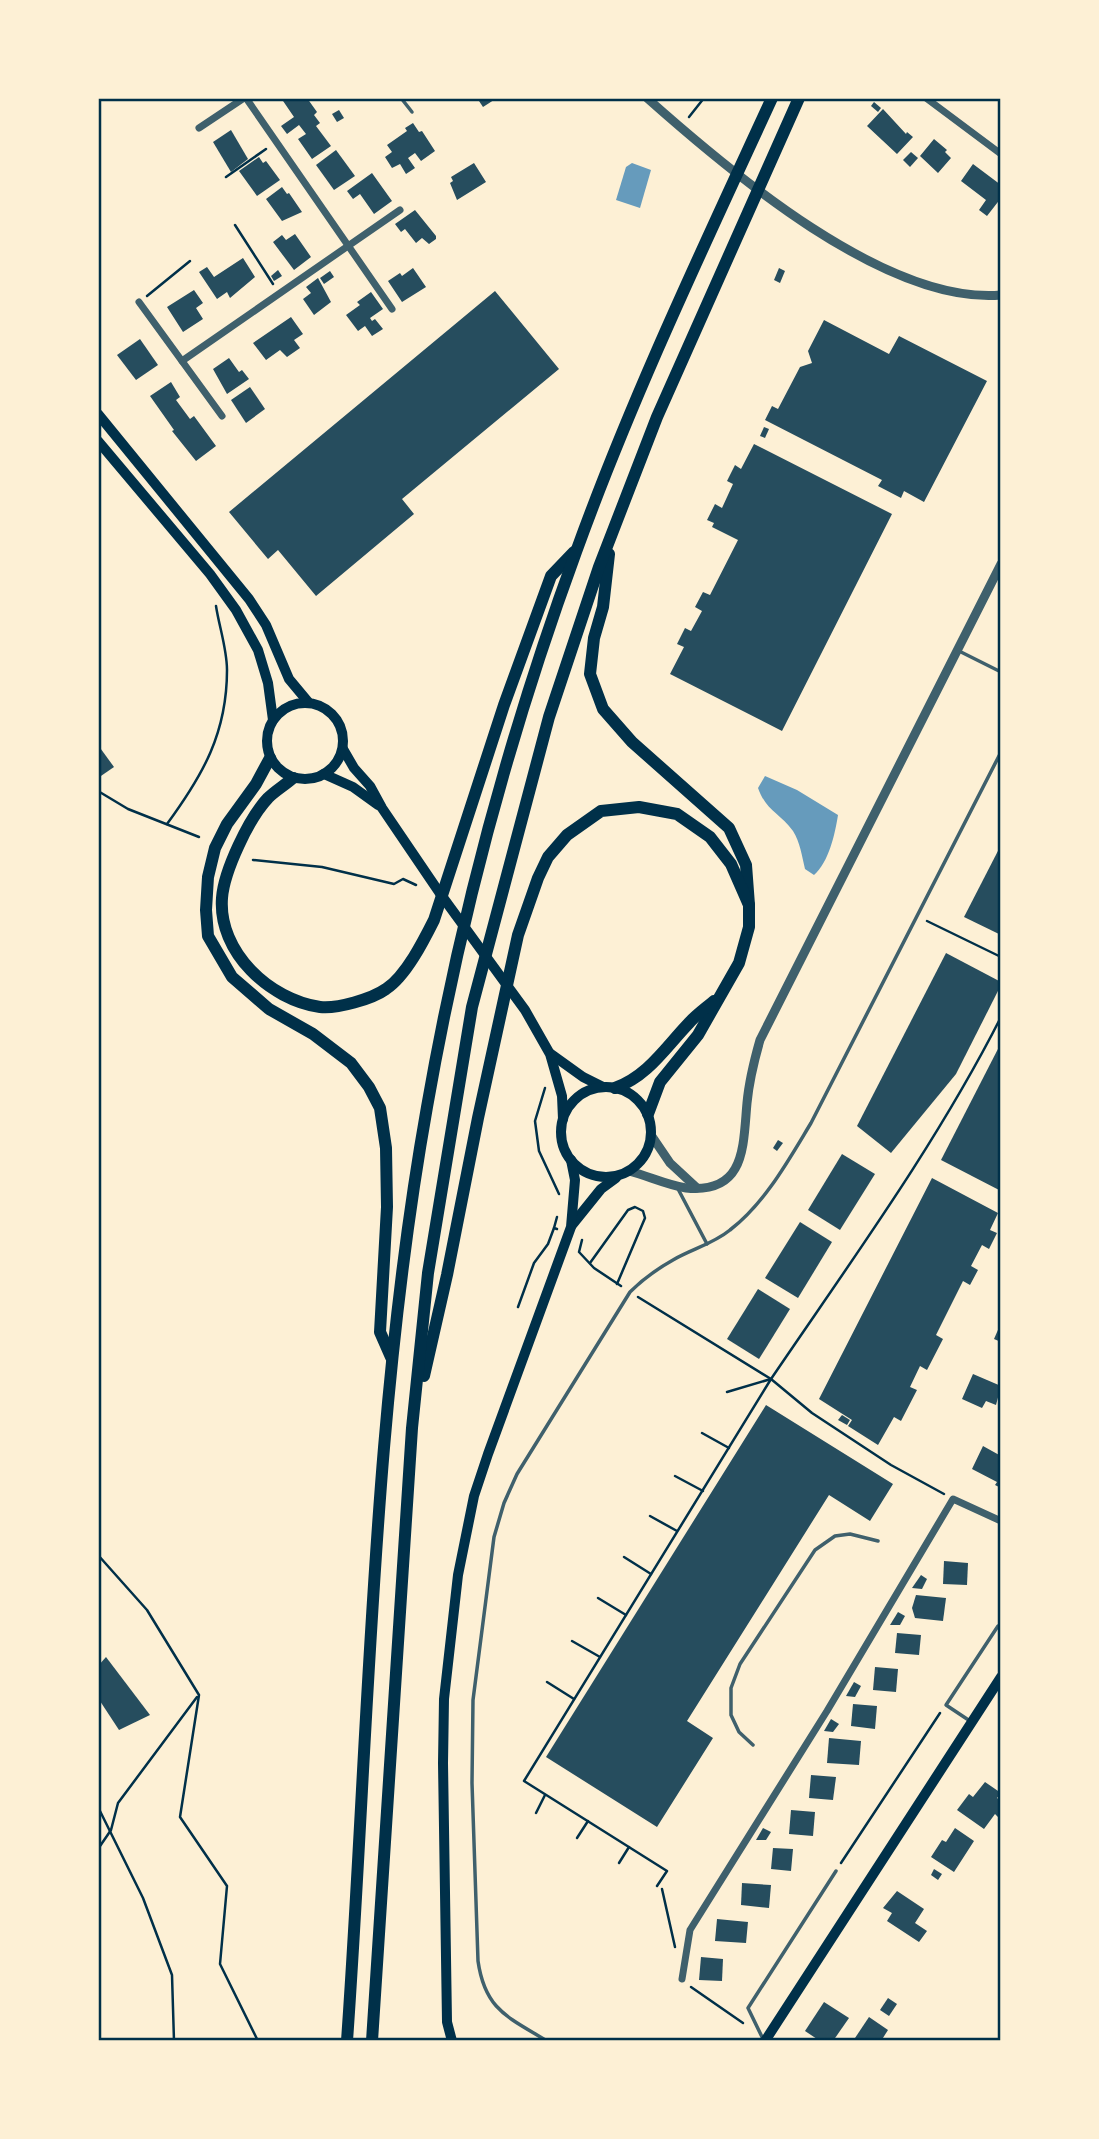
<svg xmlns="http://www.w3.org/2000/svg" width="1099" height="2139" font-family="'PT Sans Narrow',sans-serif">
	<style>
		.water { fill: #669bbc }
		.building { fill: #264d5e }
		.lines { fill: none; stroke-linecap: round; stroke-linejoin: round }
		.path { stroke: #003049; stroke-width: 2.5 }
		.service { stroke: #3f606c; stroke-width: 3.5 }
		.minor { stroke: #3f606c; stroke-width: 7 }
		.tertiary { stroke: #3f606c; stroke-width: 9 }
		.secondary { stroke: #003049; stroke-width: 10 }
		.motorway { stroke: #003049; stroke-width: 12 }
		.neatline { fill: none; stroke: #003049; stroke-width: 2.5 }
	</style>
	<rect width="100%" height="100%" fill="#fdf0d5"/>
	<g class="water">
		<path d="M632,163L651,170L640,208L616,200L626,167Z"/>
		<path d="M765,776L797,790L838,815C835,834 829,862 814,875L805,869C802,856 800,842 793,831C780,813 766,811 758,788Z"/>
	</g>
	<g class="building">
		<path d="M281,98H307L317,112L314,115L320,123L316,126L331,146L312,159L298,139L306,134L299,125L287,134L281,126L294,117Z"/>
		<path d="M477,98H497L483,107Z"/>
		<path d="M874,102L881,108L878,112L871,106Z"/>
		<path d="M883,109L906,134L907,132L913,137L897,154L867,126Z"/>
		<path d="M339,110L344,118L337,122L332,114Z"/>
		<path d="M413,123L419,132L422,131L435,151L421,161L415,153L408,158L415,168L406,174L400,164L392,168L385,157L392,152L387,145L407,131L405,128Z"/>
		<path d="M231,130L248,159L231,172L213,142Z"/>
		<path d="M934,139L947,150L945,152L951,158L938,173L920,156Z"/>
		<path d="M336,150L355,176L334,190L316,165Z"/>
		<path d="M911,152L918,158L910,167L903,160Z"/>
		<path d="M259,157L263,163L266,161L280,180L257,196L239,171Z"/>
		<path d="M474,163L486,182L457,200L450,183L453,181L451,177Z"/>
		<path d="M973,164L1001,185V198L987,216L979,210L986,200L961,181Z"/>
		<path d="M372,173L392,201L374,214L360,194L353,199L347,191Z"/>
		<path d="M282,187L287,194L289,193L302,212L282,221L266,199Z"/>
		<path d="M415,210L436,236V239L429,244L422,238L416,243L405,229L401,232L395,224Z"/>
		<path d="M295,234L311,257L294,270L273,242L282,235L286,240Z"/>
		<path d="M243,258L255,277L230,298L227,292L217,299L199,272L207,267L214,277Z"/>
		<path d="M413,268L426,287L402,302L388,281L400,273L402,276Z"/>
		<path d="M779,268L785,271L780,283L774,280Z"/>
		<path d="M278,270L282,276L274,281L271,276Z"/>
		<path d="M330,271L334,277L324,284L320,278Z"/>
		<path d="M318,278L331,302L314,315L303,299L311,293L306,287Z"/>
		<path d="M194,290L203,303L196,308L203,319L183,332L167,307Z"/>
		<path d="M495,291L559,369L402,499L414,514L316,596L278,550L268,559L229,512Z"/>
		<path d="M371,292L383,309L370,318L372,321L375,319L383,329L372,336L365,326L358,331L346,315L360,305L357,302Z"/>
		<path d="M291,317L303,334L294,340L300,348L287,357L280,350L266,360L253,343Z"/>
		<path d="M824,320L889,354L899,336L987,381L924,502L904,491L901,498L878,486L882,480L765,420L772,406L778,409L800,367L812,363L808,351Z"/>
		<path d="M140,339L158,365L136,380L117,355Z"/>
		<path d="M229,358L239,372L242,370L249,379L227,394L213,369Z"/>
		<path d="M171,382L180,397L176,400L190,419L194,416L216,446L196,461L172,431L174,430L150,396Z"/>
		<path d="M250,387L265,409L246,423L231,400Z"/>
		<path d="M764,427L769,429L765,438L760,436Z"/>
		<path d="M754,444L892,514L782,731L670,674L684,647L677,644L685,628L691,631L702,611L695,607L703,592L710,595L738,540L712,527L714,523L707,520L715,504L722,508L733,484L727,481L735,465L741,469Z"/>
		<path d="M98,745L114,767L98,778Z"/>
		<path d="M1001,845V935L964,917Z"/>
		<path d="M946,953L1001,982V985L956,1074L891,1153L857,1126Z"/>
		<path d="M1001,1043V1191L941,1160Z"/>
		<path d="M778,1140L783,1143L777,1151L773,1148Z"/>
		<path d="M842,1154L875,1174L840,1230L808,1210Z"/>
		<path d="M932,1178L998,1213L990,1230L997,1233L989,1249L982,1245L971,1266L978,1270L970,1285L963,1281L936,1335L943,1339L927,1370L920,1366L910,1387L917,1390L901,1421L894,1417L878,1445L848,1426L852,1420L819,1399Z"/>
		<path d="M800,1222L832,1242L798,1298L765,1278Z"/>
		<path d="M758,1289L790,1309L759,1359L727,1339Z"/>
		<path d="M1001,1323V1342L994,1339Z"/>
		<path d="M973,1374L1001,1386L996,1405L986,1401L982,1408L962,1399Z"/>
		<path d="M766,1405L893,1484L870,1521L829,1495L687,1721L713,1738L657,1827L546,1757Z"/>
		<path d="M842,1415L850,1420L847,1425L838,1420Z"/>
		<path d="M983,1446L1001,1456V1488L995,1485L997,1482L972,1469Z"/>
		<path d="M944,1561L968,1563L967,1585L943,1584Z"/>
		<path d="M921,1575L927,1579L922,1589L912,1588Z"/>
		<path d="M916,1595L946,1598L943,1621L915,1618L912,1608Z"/>
		<path d="M898,1612L905,1616L900,1625H890Z"/>
		<path d="M897,1633L921,1635L919,1655L895,1653Z"/>
		<path d="M106,1657L150,1715L119,1730L98,1698V1666Z"/>
		<path d="M875,1667L898,1669L896,1692L873,1690Z"/>
		<path d="M854,1682L861,1686L855,1697L846,1696Z"/>
		<path d="M853,1704L877,1706L875,1729L851,1726Z"/>
		<path d="M831,1719L839,1724L833,1732L824,1731Z"/>
		<path d="M829,1738L861,1741L859,1765L827,1763Z"/>
		<path d="M811,1775L836,1777L833,1800L809,1798Z"/>
		<path d="M985,1782L1001,1793L997,1798L1001,1801V1813L998,1817L995,1814L984,1829L957,1810L969,1794L973,1797Z"/>
		<path d="M791,1810L815,1812L813,1836L789,1834Z"/>
		<path d="M763,1828L771,1832L766,1840H756Z"/>
		<path d="M955,1828L974,1841L954,1872L931,1857L942,1840L946,1842Z"/>
		<path d="M773,1848L793,1849L791,1871L771,1869Z"/>
		<path d="M934,1869L942,1874L938,1880L931,1875Z"/>
		<path d="M742,1883L771,1885L769,1908L741,1905Z"/>
		<path d="M897,1891L924,1909L915,1923L927,1931L919,1942L887,1921L892,1913L883,1908Z"/>
		<path d="M717,1919L748,1922L746,1943L715,1941Z"/>
		<path d="M701,1957L723,1959L722,1981L699,1980Z"/>
		<path d="M888,1998L897,2004L889,2016L880,2010Z"/>
		<path d="M824,2002L849,2018L833,2041H820L805,2031Z"/>
		<path d="M869,2017L888,2030L881,2041H853Z"/>
	</g>
	<g class="lines">
		<g class="path">
			<path d="M689,117L704,98"/>
			<path d="M226,177L266,149"/>
			<path d="M235,225L273,284"/>
			<path d="M147,296L190,261"/>
			<path d="M98,791L128,809L199,837"/>
			<path d="M167,824C203,775 227,733 227,670C227,649 219,626 216,606"/>
			<path d="M253,860L322,867L394,884L403,879L416,885"/>
			<path d="M927,921L1001,957"/>
			<path d="M545,1088L535,1121L539,1151L559,1194"/>
			<path d="M557,1229L554,1228L557,1217"/>
			<path d="M582,1240L579,1252L594,1268L621,1286"/>
			<path d="M590,1263L628,1210L635,1207L643,1211L645,1218L617,1284"/>
			<path d="M638,1297L771,1379L812,1413L891,1465L944,1494"/>
			<path d="M518,1307L534,1263L548,1244L554,1228"/>
			<path d="M727,1392L771,1379C851,1261 936,1145 1001,1017"/>
			<path d="M702,1433L729,1448"/>
			<path d="M675,1476L703,1491"/>
			<path d="M650,1516L677,1531"/>
			<path d="M98,1555L147,1610L199,1695L180,1817L227,1886L220,1964L258,2041"/>
			<path d="M624,1557L651,1574"/>
			<path d="M598,1598L626,1615"/>
			<path d="M572,1641L600,1657"/>
			<path d="M547,1682L574,1699"/>
			<path d="M98,1807L143,1898L172,1975L174,2041"/>
			<path d="M536,1813L545,1795"/>
			<path d="M577,1838L588,1821"/>
			<path d="M98,1849L111,1830L118,1803L197,1697"/>
			<path d="M619,1863L629,1847"/>
			<path d="M841,1863L940,1713"/>
			<path d="M657,1886L667,1871L524,1781L771,1379"/>
			<path d="M662,1889L675,1947"/>
			<path d="M691,1987L743,2023"/>
		</g>
		<g class="service">
			<path d="M401,98L412,112"/>
			<path d="M959,651L1001,672"/>
			<path d="M677,1187L707,1244"/>
			<path d="M970,1721L946,1705L998,1626"/>
			<path d="M753,1745L739,1732L731,1715V1688L740,1664L815,1550L835,1536L850,1534L878,1541"/>
			<path d="M763,2039L748,2008L836,1871"/>
			<path d="M547,2041C508,2017 485,2010 478,1961L472,1783L473,1700L494,1537L504,1503L517,1474L630,1292C643,1279 657,1269 673,1260C692,1249 713,1244 730,1230C765,1203 788,1161 811,1123L1001,752"/>
		</g>
		<g class="minor">
			<path d="M246,98L392,309"/>
			<path d="M926,98L1001,154"/>
			<path d="M199,128L244,98"/>
			<path d="M139,302L222,416"/>
			<path d="M182,361L400,210"/>
			<path d="M682,1979L690,1930L827,1711L953,1499L1001,1521"/>
		</g>
		<g class="tertiary">
			<path d="M647,98C729,171 886,305 1001,295"/>
			<path d="M651,1135L670,1163L697,1188"/>
			<path d="M629,1171C648,1176 667,1185 686,1188C746,1194 743,1146 747,1103C749,1081 754,1061 760,1040L1001,564"/>
		</g>
		<g class="secondary">
			<path d="M98,414L249,599L266,625L289,679L309,703"/>
			<path d="M98,441L210,574L236,610L258,650L268,683L273,720"/>
			<circle cx="305" cy="741" r="38"/>
			<path d="M343,749L354,768L370,786L382,808L439,892L525,1010L550,1054L562,1096L563,1119"/>
			<path d="M324,774L353,787L378,805"/>
			<path d="M551,1054L583,1077L603,1087"/>
			<circle cx="606" cy="1132" r="45"/>
			<path d="M572,1225L601,1189L616,1178"/>
			<path d="M452,2041L447,2022L443,1763L444,1699L458,1575L474,1496L488,1454L571,1227L575,1180L571,1160"/>
			<path d="M765,2041L1001,1677"/>
		</g>
		<g class="motorway">
			<path d="M609,554L603,607L594,638L590,674L603,709L632,742L729,828L746,865L749,905V927L739,963L698,1035L660,1082L648,1114"/>
			<path d="M270,758L256,784L227,824L215,848L208,877L206,910L208,936L232,977L269,1009L313,1034L351,1063L369,1087L380,1108L386,1148L387,1207L380,1332L391,1357"/>
			<path d="M293,778C285,785 275,791 268,798C249,818 224,871 222,898C218,952 270,1000 320,1007C337,1009 372,999 386,989C406,976 424,940 434,920L504,705L551,576L574,552"/>
			<path d="M615,1088C648,1076 665,1048 689,1023C696,1015 706,1008 714,1001"/>
			<path d="M424,1376L447,1275L478,1118L518,935L538,878L548,857L567,835L601,811L639,807L677,814L710,837L731,864L749,905"/>
			<path d="M347,2041C369,1729 372,1415 427,1107C460,918 510,732 576,552C632,397 703,248 772,98"/>
			<path d="M372,2041L412,1428L428,1273L472,1007L549,717L599,567L657,417L799,98"/>
		</g>
	</g>
	<rect width="1099" height="2139" fill="none" stroke="#fdf0d5" stroke-width="200"/>
	<rect x="100" y="100" width="899" height="1939" class="neatline"/>
</svg>
